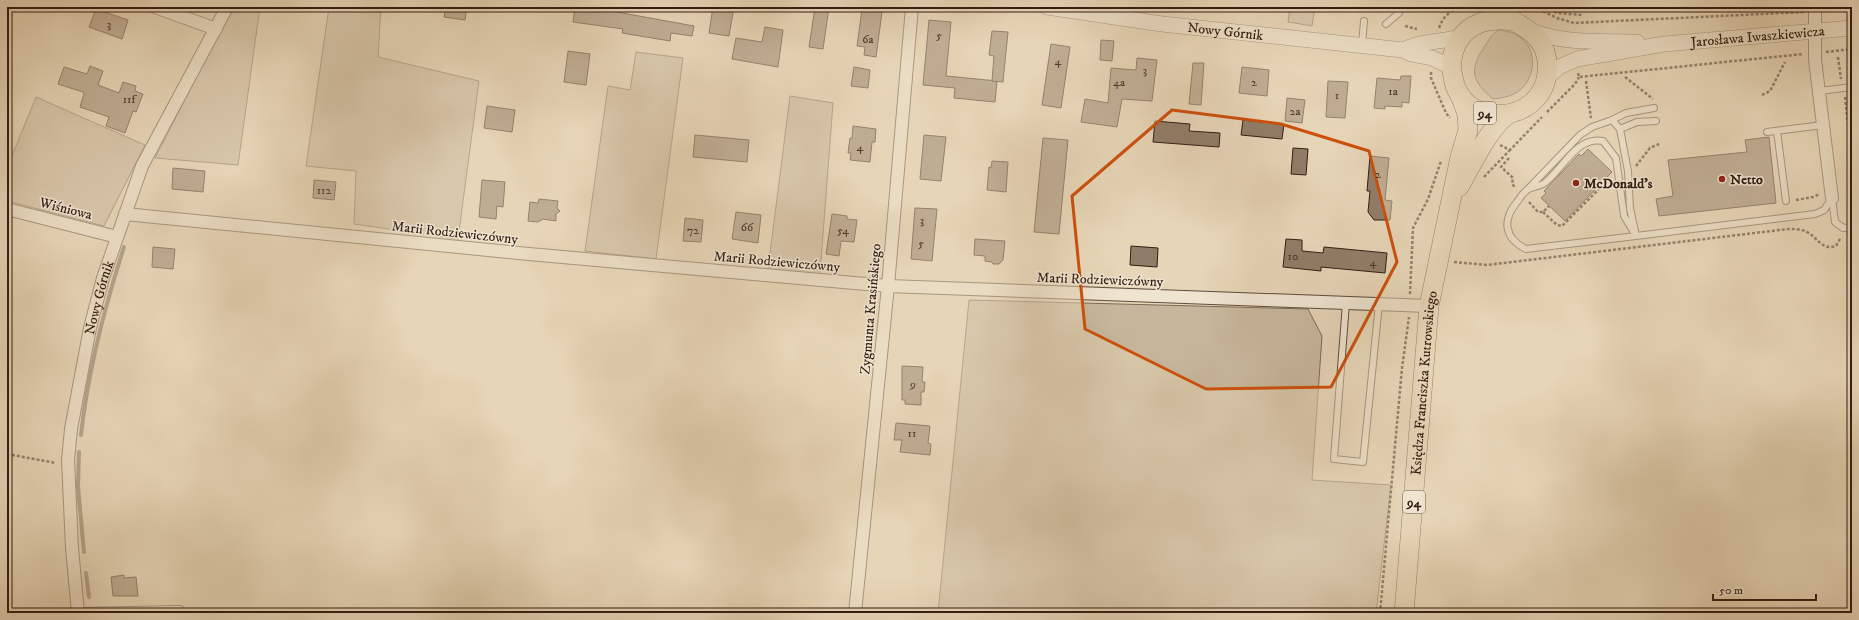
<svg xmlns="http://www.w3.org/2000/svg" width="1859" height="620" font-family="'IM FELL DW Pica',serif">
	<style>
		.green { fill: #c7b69b; stroke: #7c6a57 }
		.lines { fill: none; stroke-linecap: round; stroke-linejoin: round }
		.stream { stroke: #796654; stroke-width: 4 }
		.building { fill: #907d68; stroke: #321d13 }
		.service-casing { stroke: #5f4b3c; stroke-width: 8 }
		.minor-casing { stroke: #5f4b3c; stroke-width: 14 }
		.tertiary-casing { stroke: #5f4b3c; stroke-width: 16 }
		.primary-casing { stroke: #321d13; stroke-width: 20 }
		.path { stroke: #321d13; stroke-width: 2.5; stroke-dasharray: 3 2; stroke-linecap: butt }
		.service { stroke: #efe4d0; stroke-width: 6 }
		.minor { stroke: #efe4d0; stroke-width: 12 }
		.tertiary { stroke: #efe4d0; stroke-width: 15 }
		.primary { stroke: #e6d5b7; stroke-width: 19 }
		.marked { fill: none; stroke: #cd500d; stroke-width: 3; stroke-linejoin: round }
		.poi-dot { fill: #8f2418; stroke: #efe4d0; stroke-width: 1.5 }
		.labels { text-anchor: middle; stroke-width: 3; stroke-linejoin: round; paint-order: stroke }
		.number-label { font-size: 12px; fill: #4a3528 }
		.shield { fill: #efe4d0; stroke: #6b594c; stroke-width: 1 }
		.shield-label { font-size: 13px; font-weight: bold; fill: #321d13 }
		.street-label { font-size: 14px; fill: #321d13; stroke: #efe4d0 }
		.poi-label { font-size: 14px; font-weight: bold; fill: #321d13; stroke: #efe4d0; text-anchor: start }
	</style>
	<rect width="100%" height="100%" fill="#e6d5b7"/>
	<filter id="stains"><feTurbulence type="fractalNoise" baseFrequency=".005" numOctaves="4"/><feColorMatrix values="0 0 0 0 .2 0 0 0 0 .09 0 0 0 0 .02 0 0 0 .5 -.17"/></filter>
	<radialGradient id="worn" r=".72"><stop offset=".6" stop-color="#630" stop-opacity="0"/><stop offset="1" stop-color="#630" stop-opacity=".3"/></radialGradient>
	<g class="green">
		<path d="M232,7H260L238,165L155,158Z"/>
		<path d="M329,7H381L378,57L479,81L458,239L354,224L356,171L306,166Z"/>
		<path d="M1290,7H1315L1312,26L1288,22Z"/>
		<path d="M1499,30C1505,31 1512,32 1517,35C1540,48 1536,83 1514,94C1508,97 1500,98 1493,99C1471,81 1469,69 1485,46C1490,39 1491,34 1499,30Z"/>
		<path d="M636,52L683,58L656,259L585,251L608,86L630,90Z"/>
		<path d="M790,96L833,103L820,274L768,269Z"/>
		<path d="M36,97L145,145L104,226L7,201V168Z"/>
		<path d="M969,300L1308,309L1322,336L1312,480L1391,485L1376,613H938Z"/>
	</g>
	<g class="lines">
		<g class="stream">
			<path d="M81,435C88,370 104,309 124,247"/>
			<path d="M79,452L78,487L84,552"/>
			<path d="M86,573L89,597"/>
		</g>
	</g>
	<g class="building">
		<path d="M446,7H467L465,20L444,17Z"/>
		<path d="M575,7H618L617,12L694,26L692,36L671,33L670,41L622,33L623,29L573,22Z"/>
		<path d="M713,7H734L729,36L709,33Z"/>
		<path d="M815,7H829L823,49L809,47Z"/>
		<path d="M96,9L128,20L122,39L89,27Z"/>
		<path d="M862,9L882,12L876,57L864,55L865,47L857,46Z"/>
		<path d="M929,20L951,22L946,76L997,81L995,102L954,98L955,88L923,85Z"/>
		<path d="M765,27L783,30L778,67L732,59L736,38L762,42Z"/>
		<path d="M992,31L1008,32L1003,82L992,81L994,56L989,55Z"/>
		<path d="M1101,40L1114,41L1112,61L1100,60Z"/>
		<path d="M1051,44L1070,47L1061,108L1042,105Z"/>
		<path d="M568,51L590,54L586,85L564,82Z"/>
		<path d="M1137,58L1157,60L1152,101L1122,99L1117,127L1081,122L1085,99L1108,103L1111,68L1136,70Z"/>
		<path d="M1193,63H1204L1201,105L1189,104Z"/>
		<path d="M90,66L103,71L98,85L119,93L123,82L136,86L135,91L143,94L136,112L133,111L125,133L106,126L109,117L80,107L84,94L83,92L58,84L64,67L87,74Z"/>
		<path d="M854,67L870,70L868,88L851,86Z"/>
		<path d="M1242,67L1269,70L1267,96L1239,93Z"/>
		<path d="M1401,76H1411L1409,103L1402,102V107L1385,106V109L1374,108L1377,78L1400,80Z"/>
		<path d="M1328,81L1348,82L1345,118L1326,117Z"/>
		<path d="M1287,98L1305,100L1302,123L1285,121Z"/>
		<path d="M487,106L515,110L512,132L484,128Z"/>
		<path d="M1243,120L1284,124L1282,139L1241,135Z"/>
		<path d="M1155,121L1190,124L1189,131L1220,133L1219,147L1153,142Z"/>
		<path d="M853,126L876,129L875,142H872L870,162L850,160L851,153H848L850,138H852Z"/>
		<path d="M695,135L749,140L747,162L693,157Z"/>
		<path d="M924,135L946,137L941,181L920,179Z"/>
		<path d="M1769,137L1776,203L1659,216L1656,199L1673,196L1668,160L1747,152L1745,140Z"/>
		<path d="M1043,138L1068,140L1059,234L1034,232Z"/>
		<path d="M1293,148L1308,149L1306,175L1291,174Z"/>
		<path d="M1588,149L1612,172L1565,221L1541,198L1546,193L1544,191L1579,154L1581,156Z"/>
		<path d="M1370,156L1389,158L1385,200L1392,201L1390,220H1374L1368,212L1370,191H1367Z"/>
		<path d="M992,161L1008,162L1006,192L987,190L989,167L991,168Z"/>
		<path d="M173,168L205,171L203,192L172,189Z"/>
		<path d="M314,180L336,182L334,200L313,198Z"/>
		<path d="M482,180L505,182L503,207L497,206L496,219L479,217Z"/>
		<path d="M539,199L558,201L557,208L560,211L556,214V221L543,219L538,222L528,221L530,202L538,203Z"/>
		<path d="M915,208L937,209L932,261L911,259Z"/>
		<path d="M736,212L761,215L758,243L732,239Z"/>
		<path d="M832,214L847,216V219L857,220L854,242L841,241L839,256L826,254Z"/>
		<path d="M685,218L703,220L701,242L683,241Z"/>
		<path d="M975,239L1005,241L1003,260L999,264H993L992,262L985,261V256L974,255Z"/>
		<path d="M1286,239L1302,240V251L1323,253L1324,247L1387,253L1385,273L1321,267V271L1283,267Z"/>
		<path d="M1131,246L1158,248L1157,267L1130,265Z"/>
		<path d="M153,247L175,249L173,269L152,267Z"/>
		<path d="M902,366L923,367L922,382H925L924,392H921V405L905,404V400H902Z"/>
		<path d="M896,423L930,426L928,443L931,444L930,455L900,452L902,440H894Z"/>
		<path d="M124,575V578L136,577L138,596H113L111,577Z"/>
	</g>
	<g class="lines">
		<g class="service-casing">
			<g id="service">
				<path d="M1386,24L1399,13L1400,7"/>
				<path d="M1362,45L1364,21"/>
				<path d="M1819,91L1852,87"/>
				<path d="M1612,120L1626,113L1654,108"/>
				<path d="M1620,129L1637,122L1656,121"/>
				<path d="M1777,131L1786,201"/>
				<path d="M1767,132L1823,125"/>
				<path d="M1527,190L1580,135L1592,127L1612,120L1620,129L1628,171L1630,208L1636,236L1526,249C1504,238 1502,220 1517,202C1520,198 1523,193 1527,190C1532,186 1541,187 1546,182C1564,167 1577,136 1603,141L1616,158L1624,216L1636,236L1815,214L1824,210L1832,198"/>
				<path d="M1832,198L1835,222L1843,228L1852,227"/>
				<path d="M1346,303L1334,459L1363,462L1379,304"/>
				<path d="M78,611L180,609"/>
			</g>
		</g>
		<g class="minor-casing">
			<g id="minor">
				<path d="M155,7L216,29"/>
				<path d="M1815,7V60L1832,198"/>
				<path d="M7,209L117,237"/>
				<path d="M125,214L529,254L888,286L1429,306"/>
				<path id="s1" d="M78,613L72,548L68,460L71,429L90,328L103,278L142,166L227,7"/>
				<path d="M855,613L888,286L912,7"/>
			</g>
		</g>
		<g class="tertiary-casing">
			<g id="tertiary">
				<path id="s2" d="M1047,7L1162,24L1403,50L1411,54L1432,58L1451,67"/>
				<path d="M1532,31C1563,44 1603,41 1637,42"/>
				<path d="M1403,50C1420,41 1442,42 1461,37"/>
				<path id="s3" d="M1546,78L1559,67L1577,59L1664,44L1852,28"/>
			</g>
		</g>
		<g class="primary-casing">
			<g id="primary">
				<path d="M1503,7C1506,11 1510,18 1514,21C1526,29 1536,33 1543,47C1547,55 1548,65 1547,74C1540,126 1461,129 1453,77C1450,63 1452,49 1461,37C1474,20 1494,18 1514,21"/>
				<path d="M1459,187C1472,165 1487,131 1507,115"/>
				<path id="s4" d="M1404,613L1429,306L1460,157L1468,130L1467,114L1460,95"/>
			</g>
		</g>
		<g class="path">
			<path d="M1534,7L1557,18L1574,23L1804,12"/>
			<path d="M1545,7L1557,13L1582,15"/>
			<path d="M1827,10L1852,7"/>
			<path d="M1405,26L1417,29"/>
			<path d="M1439,28C1443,16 1451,10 1462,7"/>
			<path d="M1826,52L1852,49"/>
			<path d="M1838,57L1841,79"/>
			<path d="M1431,72V78L1446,113L1450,118"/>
			<path d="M1578,73L1579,77L1803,54"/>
			<path d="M1625,77L1653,99"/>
			<path d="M1586,81L1591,118"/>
			<path d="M1762,95L1770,91L1785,62"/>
			<path d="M1845,97L1852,160"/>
			<path d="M1547,112L1575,84L1579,77"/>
			<path d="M1500,145L1510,150L1542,117"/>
			<path d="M1509,158L1501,167L1513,178L1512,184L1516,188"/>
			<path d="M1636,166L1650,148L1659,144"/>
			<path d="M1484,177L1510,150"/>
			<path d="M1796,200L1813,197L1820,194"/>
			<path d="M1529,202L1538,212H1543L1549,206"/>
			<path d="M1543,212L1557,225L1562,226L1610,178"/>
			<path d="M1454,262L1487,265L1788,229C1794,229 1800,229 1805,231C1817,236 1821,251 1836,246L1841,237"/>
			<path d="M1410,294L1413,228L1428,199L1441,161"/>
			<path d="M7,454L56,463"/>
			<path d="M1380,613L1402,368L1409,317"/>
		</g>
		<use href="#service" class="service"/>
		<use href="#minor" class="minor"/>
		<use href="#tertiary" class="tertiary"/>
		<use href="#primary" class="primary"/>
	</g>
	<path d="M0 0H1859V620H0ZM1172,110L1281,124L1369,151L1397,262L1331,387L1206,389L1085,329L1072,196Z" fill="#e6d5b7" fill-opacity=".55" fill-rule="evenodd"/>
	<path class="marked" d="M1172,110L1281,124L1369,151L1397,262L1331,387L1206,389L1085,329L1072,196Z"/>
	<g class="poi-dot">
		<circle cx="1722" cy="179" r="4"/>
		<circle cx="1576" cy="183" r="4"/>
	</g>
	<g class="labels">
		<g class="number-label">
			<text x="109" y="28">3</text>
			<text x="939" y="39">5</text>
			<text x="868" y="43">6a</text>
			<text x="1058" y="65">4</text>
			<text x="1145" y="74">3</text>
			<text x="1119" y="86">4a</text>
			<text x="1254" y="86">2</text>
			<text x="1393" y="95">1a</text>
			<text x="1337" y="99">1</text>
			<text x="129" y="103">11f</text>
			<text x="1295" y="115">2a</text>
			<text x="860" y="151">4</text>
			<text x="1378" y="178">2</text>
			<text x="324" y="194">112</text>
			<text x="922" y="224">3</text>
			<text x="747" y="231">66</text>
			<text x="693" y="234">72</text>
			<text x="843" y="234">54</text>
			<text x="921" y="247">5</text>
			<text x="1293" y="260">10</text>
			<text x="1373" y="266">4</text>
			<text x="913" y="388">9</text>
			<text x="912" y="437">11</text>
		</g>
		<g class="shield">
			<rect x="1474" y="102" width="22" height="22" rx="3"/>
			<rect x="1403" y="491" width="22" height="22" rx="3"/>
		</g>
		<g class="shield-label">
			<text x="1485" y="118">94</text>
			<text x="1414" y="507">94</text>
		</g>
		<g class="street-label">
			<text dy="5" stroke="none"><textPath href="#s2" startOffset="180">Nowy Górnik</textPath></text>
			<text dy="5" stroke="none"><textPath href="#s3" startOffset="219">Jarosława Iwaszkiewicza</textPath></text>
			<text transform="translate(66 208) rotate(14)" y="5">Wiśniowa</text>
			<text transform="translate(455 232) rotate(6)" y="5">Marii Rodziewiczówny</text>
			<text transform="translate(777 261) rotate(5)" y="5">Marii Rodziewiczówny</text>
			<text transform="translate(1100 279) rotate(2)" y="5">Marii Rodziewiczówny</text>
			<text dy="5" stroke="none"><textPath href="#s1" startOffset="319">Nowy Górnik</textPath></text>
			<text transform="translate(870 309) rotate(-85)" y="5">Zygmunta Krasińskiego</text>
			<text dy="5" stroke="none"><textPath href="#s4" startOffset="231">Księdza Franciszka Kutrowskiego</textPath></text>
		</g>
		<g class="poi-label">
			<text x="1730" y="184">Netto</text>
			<text x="1584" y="188">McDonald's</text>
		</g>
	</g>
	<rect width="1859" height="620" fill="none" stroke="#e6d5b7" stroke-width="24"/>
	<rect x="8" y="8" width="1843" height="604" fill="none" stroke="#321d13" stroke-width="2"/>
	<rect x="12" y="12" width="1835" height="596" fill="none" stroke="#321d13"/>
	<path d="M1713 594v6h103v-6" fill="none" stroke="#321d13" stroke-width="2"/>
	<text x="1719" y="594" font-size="12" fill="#321d13" stroke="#efe4d0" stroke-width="3" paint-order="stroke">50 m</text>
	<rect width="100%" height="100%" filter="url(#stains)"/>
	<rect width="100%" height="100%" fill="url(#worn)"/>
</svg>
